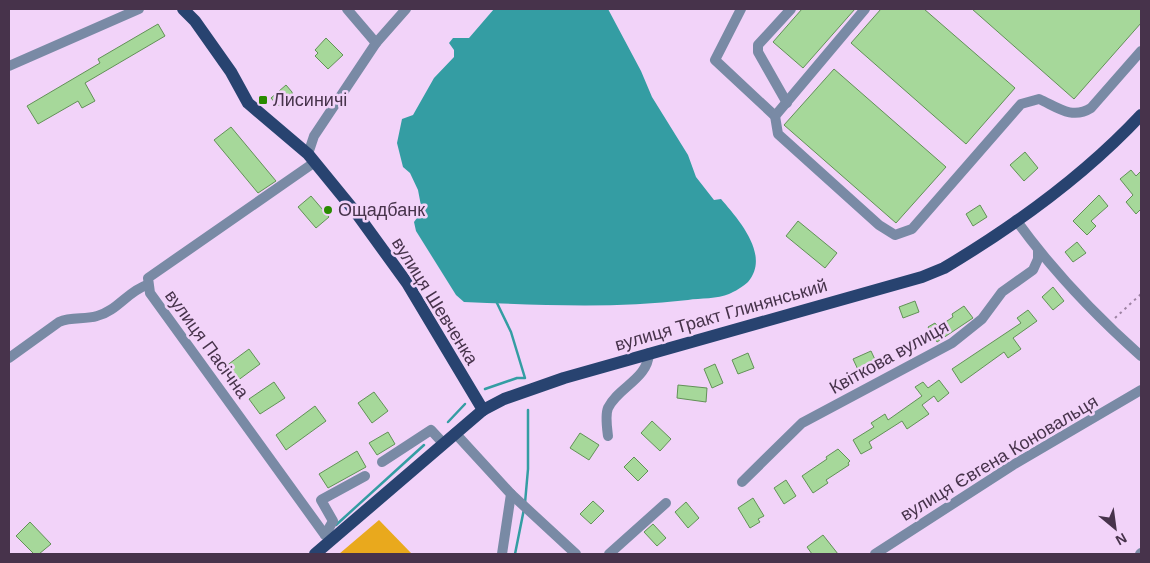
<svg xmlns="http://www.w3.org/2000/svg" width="1150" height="563" font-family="Arial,sans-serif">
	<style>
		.green { fill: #e9a91d }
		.water { fill: #349da3 }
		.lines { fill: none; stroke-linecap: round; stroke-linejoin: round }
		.stream { stroke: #349da3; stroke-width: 2.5 }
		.building { fill: #a6d89a; stroke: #629157 }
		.path { stroke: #9d83a2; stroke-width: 2; stroke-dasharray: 2.5 4; stroke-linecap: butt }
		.minor { stroke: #798aa5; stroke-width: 10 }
		.major { stroke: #284370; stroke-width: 12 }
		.poi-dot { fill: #298b00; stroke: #f2d3f9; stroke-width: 2 }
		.labels { text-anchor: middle; stroke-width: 5; stroke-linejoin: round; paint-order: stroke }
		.poi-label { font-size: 18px; fill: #47334b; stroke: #f2d3f9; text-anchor: start }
		.street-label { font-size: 18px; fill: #47334b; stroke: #f2d3f9 }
	</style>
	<rect width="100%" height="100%" fill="#f2d3f9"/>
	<path class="green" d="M379,520L412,554H339Z"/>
	<path class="water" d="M494,9H608L641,71L652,97L688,155L696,177L714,200L721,199C738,219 771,255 748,282C744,286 734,292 729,294C718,299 700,298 688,300C613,309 539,305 464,302L456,295L416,231L414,222L422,211L418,190L410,173L403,167L397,143L402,119L413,115L434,78L454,57V50L449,43L453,38H469Z"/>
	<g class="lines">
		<g class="stream">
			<path d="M485,389L517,378H525L511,332L496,301"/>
			<path d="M448,422L465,404"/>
			<path d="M525,503L528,469V410"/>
			<path d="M336,525L424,445"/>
			<path d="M515,554L524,509"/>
		</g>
	</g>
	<g class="building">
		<path d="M802,9H855L803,68L773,42Z"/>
		<path d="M881,9H924L1015,88L966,144L851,43Z"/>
		<path d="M972,9H1141V23L1074,99Z"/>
		<path d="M158,24L165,36L85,83L95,101L82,108L78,101L38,124L27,106L100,63L98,59Z"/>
		<path d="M326,38L343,55L328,69L315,56L318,53L315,50Z"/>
		<path d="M834,69L946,167L896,223L784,125Z"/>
		<path d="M286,85L292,92L293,99L284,107L277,105L271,98Z"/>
		<path d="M231,127L276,181L258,193L214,140Z"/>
		<path d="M1025,152L1038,168L1024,181L1010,165Z"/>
		<path d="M1131,170L1136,176L1141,171V209L1136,214L1126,202L1133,195L1120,179Z"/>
		<path d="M1099,195L1108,206L1091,221L1096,226L1087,235L1073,221Z"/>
		<path d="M311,196L329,217L316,228L298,207Z"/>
		<path d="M980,205L987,217L973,226L966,214Z"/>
		<path d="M798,221L837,253L825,268L786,236Z"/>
		<path d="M1077,242L1086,253L1073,262L1065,252Z"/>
		<path d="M1053,287L1064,301L1053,310L1042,297Z"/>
		<path d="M915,301L919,312L903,318L899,307Z"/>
		<path d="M964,306L973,318L937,342L928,327L935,323L938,327L953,317L952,314Z"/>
		<path d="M1028,310L1037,321L1013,338L1021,349L1008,358L1004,352L961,383L952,369L1021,323L1017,318Z"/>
		<path d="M249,349L260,364L237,381L226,366Z"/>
		<path d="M871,351L878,366L860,374L853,359Z"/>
		<path d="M748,353L754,368L738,374L732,360Z"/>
		<path d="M715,364L723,383L712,388L704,369Z"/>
		<path d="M939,380L949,393L938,402L934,396L922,405L929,414L907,429L902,421L869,442L872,448L861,454L853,440L874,427L871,423L885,414L888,420L922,396L915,387L923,382L928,388Z"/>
		<path d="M274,382L285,398L260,414L249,399Z"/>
		<path d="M678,385L707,388L706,402L677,398Z"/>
		<path d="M374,392L388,411L372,423L358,403Z"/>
		<path d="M315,406L326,421L286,450L276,435Z"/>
		<path d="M652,421L671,439L660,451L641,433Z"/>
		<path d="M388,432L395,444L377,455L369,443Z"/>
		<path d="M580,433L599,445L589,460L570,448Z"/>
		<path d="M838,449L850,461L848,463L849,465L826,480L828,483L813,493L802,476L827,459L826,457Z"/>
		<path d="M357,451L366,467L328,488L319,474Z"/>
		<path d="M634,457L648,471L638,481L624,467Z"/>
		<path d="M786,480L796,496L784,504L774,488Z"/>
		<path d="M753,498L764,516L758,519L760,522L750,528L738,508Z"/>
		<path d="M593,501L604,511L591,524L580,514Z"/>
		<path d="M686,502L699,518L688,528L675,512Z"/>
		<path d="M30,522L51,544L39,554H34L16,536Z"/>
		<path d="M653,524L666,538L657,546L644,532Z"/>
		<path d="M823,535L838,554H812L807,547Z"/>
	</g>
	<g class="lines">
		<path class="path" d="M1115,318L1141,294"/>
		<g class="minor">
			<path d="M347,9L376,43"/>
			<path d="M741,9L715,60L775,116L778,134L879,225L895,235L912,229L1021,104L1039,99C1057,107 1072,120 1091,108L1141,51"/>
			<path d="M9,66L139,9"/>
			<path d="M787,103L758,52V45L791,9"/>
			<path d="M775,116L865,9"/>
			<path d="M308,154L314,136L376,43L406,9"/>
			<path d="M315,162L148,278L150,293L325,535L332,540"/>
			<path d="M1016,220C1052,270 1095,315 1141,356"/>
			<path d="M9,358L59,322C72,316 84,320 97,316C117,311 128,291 147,285"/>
			<path d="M455,433L511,494L502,554"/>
			<path d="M608,436C607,428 605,415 608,408C618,387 648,379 649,353"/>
			<path d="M382,462L431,430L443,443"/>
			<path d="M742,482L802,423L952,343L982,319L1002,292L1033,270L1038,259V251"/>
			<path d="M511,494L576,554"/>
			<path d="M325,535L333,521L321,500L365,476"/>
			<path d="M609,554L666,503"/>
			<path d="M875,554L1013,465L1141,390"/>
			<path d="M1140,554L1141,553"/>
		</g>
		<g class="major">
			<path d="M183,9L195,21L231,72L248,103L308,154L357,214L407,283L483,410"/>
			<path d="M315,554L483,410L504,399L564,378L922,277L944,268C1016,225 1084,176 1141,115"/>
		</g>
	</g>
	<g class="poi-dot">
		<rect x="258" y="95" width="10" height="10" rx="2.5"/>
		<circle cx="328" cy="210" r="5"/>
	</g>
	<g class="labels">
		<g class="poi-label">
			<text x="273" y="106">Лисиничі</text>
			<text x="338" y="216">Ощадбанк</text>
		</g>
		<g class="street-label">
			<text transform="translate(435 301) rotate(58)" y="6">вулиця Шевченка</text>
			<text transform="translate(721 315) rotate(-16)" y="6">вулиця Тракт Глинянський</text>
			<text transform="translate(207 344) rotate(54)" y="6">вулиця Пасічна</text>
			<text transform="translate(889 357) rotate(-29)" y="6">Квіткова вулиця</text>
			<text transform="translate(999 458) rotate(-31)" y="6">вулиця Євгена Коновальця</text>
		</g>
	</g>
	<rect width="1150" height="563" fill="none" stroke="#47334b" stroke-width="20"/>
	<g transform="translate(1115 528) rotate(151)" stroke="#f2d3f9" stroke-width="4" paint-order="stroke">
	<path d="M0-4L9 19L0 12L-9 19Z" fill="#47334b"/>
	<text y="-8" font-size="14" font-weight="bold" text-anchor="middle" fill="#47334b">N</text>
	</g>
</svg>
